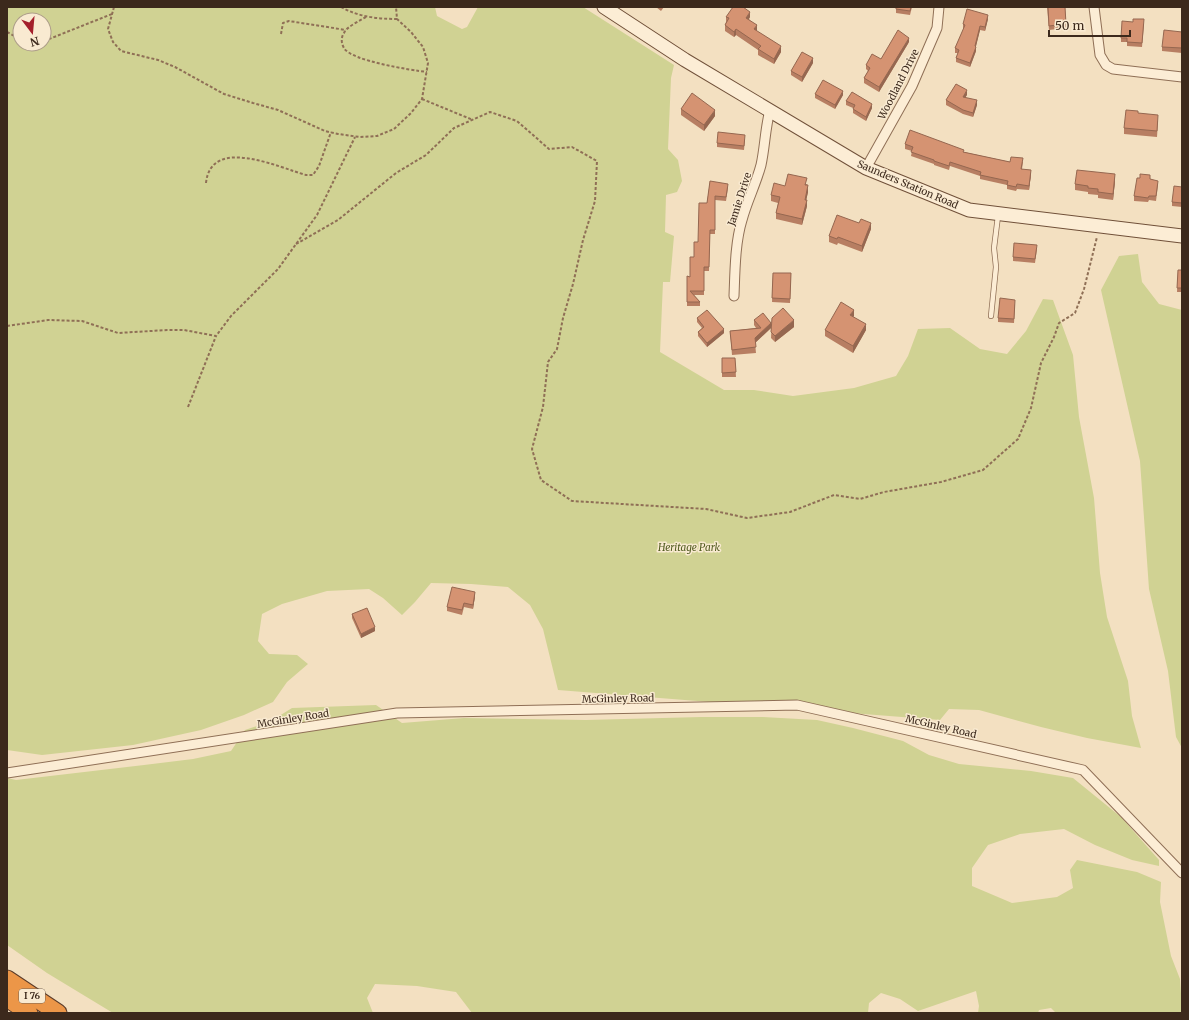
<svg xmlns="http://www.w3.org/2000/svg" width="1189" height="1020" font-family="Merriweather,serif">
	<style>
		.green { fill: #d0d293; fill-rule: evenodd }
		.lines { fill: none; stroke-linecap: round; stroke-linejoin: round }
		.lane-casing { stroke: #8f6f56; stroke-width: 6 }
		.street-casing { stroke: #8f6f56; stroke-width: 11 }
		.secondary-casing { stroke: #705039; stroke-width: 15 }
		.highway-casing { stroke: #5c3d2b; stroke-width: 19 }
		.path { stroke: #8f6f56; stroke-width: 2; stroke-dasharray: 3 2; stroke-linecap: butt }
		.lane { stroke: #fcedd5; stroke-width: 4.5 }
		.street { stroke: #fcedd5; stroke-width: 9 }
		.secondary { stroke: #fcedd5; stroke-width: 13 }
		.highway { stroke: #ec9648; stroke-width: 17 }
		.wall { fill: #b77e62 }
		.shaded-wall { fill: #956750 }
		.building { fill: #d59372; stroke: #956750 }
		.labels { text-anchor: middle; stroke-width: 3; stroke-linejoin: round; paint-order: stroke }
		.shield { fill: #f9ead1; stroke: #756352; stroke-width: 1 }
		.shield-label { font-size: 9px; font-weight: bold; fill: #3c291c }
		.street-label { font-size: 10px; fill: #3c291c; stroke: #f9ead1 }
		.park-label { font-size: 10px; font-style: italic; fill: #515b20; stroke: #f9ead1 }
	</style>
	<rect width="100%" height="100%" fill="#f3e0c1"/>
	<g class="green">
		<path d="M7,7H435L437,16L462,29L467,27L478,7H583L674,65L671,78L668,149L678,160L682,181L677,192L666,195L665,232L674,236L670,282H663L660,352L724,390H754L793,396L854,388L896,376L908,356L918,329L950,328L980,349L1007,354L1026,331L1043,299L1053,300L1073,355L1079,417L1094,498L1100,573L1107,617L1128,681L1132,716L1141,748L1087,738L1041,727L979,710L949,709L940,720L558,690L543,629L530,605L508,587L471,584L431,583L415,602L402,615L383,598L369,589L327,591L282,604L262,614L258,641L269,654L297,655L308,664L287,682L273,702L244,715L201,730L133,745L42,755L7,750ZM20,20H44V44H20Z"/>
		<path d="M1138,254L1142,282L1159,304L1182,310V748L1176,737L1168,671L1149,589L1140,461L1101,290L1119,256Z"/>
		<path d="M376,705L402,723L464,718L586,720L701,717H763L817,720L853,728L903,741L929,755L959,764L1031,771L1073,778L1121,817L1159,860V866L1132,860L1095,845L1064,829L1020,834L988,845L972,868V886L1012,903L1057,897L1073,888L1070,870L1077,860L1137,872L1161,882L1160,902L1171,956L1180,979L1182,1008L1181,1013H1056L1051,1008L1039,1010L1038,1013H978L979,1006L976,991L918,1011L900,999L881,993L869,1003L868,1013H472L456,992L417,986L375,984L367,998L373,1013H113L47,973L7,945V778L16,780L144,765L193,759L231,751L245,730L271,721L292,708Z"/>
	</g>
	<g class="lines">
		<g class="lane-casing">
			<path id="lane" d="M991,316L996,267L994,248L998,216"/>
		</g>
		<g class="street-casing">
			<g id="street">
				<path d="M1094,7L1100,55L1106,65L1113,69L1182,77"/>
				<path d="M866,168L912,86L937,28L939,7"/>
				<path d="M734,296C735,271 735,243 742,220C747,201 756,184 761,165C765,147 765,129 770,110"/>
				<path d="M7,773L397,713L797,705L1083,770L1182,873"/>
			</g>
		</g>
		<g class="secondary-casing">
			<path id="secondary" d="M604,7L685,60L866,168L969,210L1182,236"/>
		</g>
		<g class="highway-casing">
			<g id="highway">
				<path d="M7,979L58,1013"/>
				<path d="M7,998L29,1013"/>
			</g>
		</g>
		<g class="path">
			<path d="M114,7L108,29L113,42L121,51L158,60L175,67L224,94L253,103L278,110L325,131L338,134L360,137L377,136L394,129L411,113L422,99L428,63L423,47L411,32L397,19L396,7"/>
			<path d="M341,7C359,17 378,19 397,19"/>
			<path d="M366,17C361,20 346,27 344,33C341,37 341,43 344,48C351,61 411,70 427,72"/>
			<path d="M7,32L20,39"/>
			<path d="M281,34L283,23L289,21L346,30"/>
			<path d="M44,41L112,14"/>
			<path d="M422,99L473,120"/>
			<path d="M206,183C211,135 280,168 306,175H313L319,166L331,132"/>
			<path d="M296,244L338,220L396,173L426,155L454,128L490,112L517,121L549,149L572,147L597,161L595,201L583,240L573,284L563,318L557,349L548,362L543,407L532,449L541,480L572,501L706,509L747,518L790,512L834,495L860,499L884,492L941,482L983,470L1018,439L1031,408L1041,363L1054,337L1059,323L1075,313L1084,289L1097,237"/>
			<path d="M7,326L48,320L82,321L118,333L167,330H184L216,336L231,316L278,269L317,215L355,137"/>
			<path d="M188,407L216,336"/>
		</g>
		<use href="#lane" class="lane"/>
		<use href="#street" class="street"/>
		<use href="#secondary" class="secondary"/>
		<use href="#highway" class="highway"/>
	</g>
	<g class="wall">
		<path d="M656,7H664L661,11Z"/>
		<path d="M896,7H912L910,15L896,13Z"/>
		<path d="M1047,7H1065L1066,28L1049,30Z"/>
		<path d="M726,17H750L749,19L757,30L756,31L781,52L774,64L758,55V50L736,35L734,37L725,31V25L726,22Z"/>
		<path d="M988,19L985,31L980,30L976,46V51L970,67L956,62V58L958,53H955V48L964,28H963V24Z"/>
		<path d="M1144,24L1142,47L1127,46V42H1121V38Z"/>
		<path d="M1182,32V53L1162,51V47Z"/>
		<path d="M909,42L879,92L864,83V78L868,71L866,69V65L881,59Z"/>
		<path d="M813,63L802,82L791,75V71Z"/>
		<path d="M815,94L843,95L835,109L815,98Z"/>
		<path d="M967,95L965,97L977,105L973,117L963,114L946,105V100Z"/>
		<path d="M846,101L872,108L866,121L853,113V108L846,105Z"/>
		<path d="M681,109L715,116L704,131L681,115Z"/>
		<path d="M1138,113L1158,121L1157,137L1124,134V128Z"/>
		<path d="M745,139L744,150L717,147V143Z"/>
		<path d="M905,144L964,152L1010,162H1023L1022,169L1031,174L1029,190L1017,189L1016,191L1007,189V185L980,179V176L950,166L949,170L934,165V164L911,156L912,151L905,149Z"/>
		<path d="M1150,180L1158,185L1156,201L1149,200L1148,202L1134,201V196Z"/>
		<path d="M710,181L728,188L726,201L715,200V234H710L709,271H704V295H694L700,302V306H687V276L690,277L698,242L707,203Z"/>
		<path d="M1115,181L1113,200L1098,198V195L1088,194V192L1075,190V184Z"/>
		<path d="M807,184L808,192L806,200L807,206L802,225L776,219V213L778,203L771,201V195L785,186Z"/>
		<path d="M1182,187V207L1172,206V202Z"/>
		<path d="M871,229L862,252L838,243L837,245L829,242V236Z"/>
		<path d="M1037,249L1035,263L1013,261V257Z"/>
		<path d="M1178,270H1182V292H1177Z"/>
		<path d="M773,273H791L790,303L772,302Z"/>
		<path d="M1015,304L1014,323L998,322V318Z"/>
		<path d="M854,316L853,317L866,330L853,353L825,336V330Z"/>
		<path d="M697,318L724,333L707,347L698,336V332L702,328L697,322Z"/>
		<path d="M772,318L794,327L775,342L771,338Z"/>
		<path d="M754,320L771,328L755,343L756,353L732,355L730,331L756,328L754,325Z"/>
		<path d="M722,358H735L736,377H722Z"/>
		<path d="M475,596L473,609L464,607L462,615L447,611V607Z"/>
		<path d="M352,614L375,631L361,638L352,618Z"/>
	</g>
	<g class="shaded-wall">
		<path d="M750,12V17L746,23V18Z"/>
		<path d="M988,15V19L985,31V27Z"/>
		<path d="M757,25V30L754,35V29Z"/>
		<path d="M980,26V30L975,50V46Z"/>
		<path d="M736,29V35L734,37V32Z"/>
		<path d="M909,38V42L879,92V87Z"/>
		<path d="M781,46V52L774,64V59Z"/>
		<path d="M976,47V51L970,67V63Z"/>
		<path d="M813,58V63L802,82V77Z"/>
		<path d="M967,90V95L963,101V97Z"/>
		<path d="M843,91V95L835,109V105Z"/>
		<path d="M977,100V105L973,117V113Z"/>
		<path d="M872,104V108L866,121V117Z"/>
		<path d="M715,110V116L704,131V125Z"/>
		<path d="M1031,170V174L1029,190V186Z"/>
		<path d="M1115,174V181L1113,200V194Z"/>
		<path d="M808,185V192L805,206V200Z"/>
		<path d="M807,200V206L802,225V219Z"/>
		<path d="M871,223V229L862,252V246Z"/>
		<path d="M854,310V316L850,322V315Z"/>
		<path d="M794,320V327L775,342V336Z"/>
		<path d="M771,323V328L755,343V338Z"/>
		<path d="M866,324V330L853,353V346Z"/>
		<path d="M724,329V333L707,347V343Z"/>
		<path d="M475,592V596L473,609V605Z"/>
		<path d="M375,627V631L361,638V634Z"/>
	</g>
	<g class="building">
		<path d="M733,7H743L750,12L746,18L757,25L754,29L781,46L774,59L758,49L761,46L736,29L734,32L725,25L729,18L726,17Z"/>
		<path d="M896,7H911L910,11L896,9Z"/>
		<path d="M1048,7H1065L1066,24L1049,26Z"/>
		<path d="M967,9L988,15L985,27L980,26L975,46L976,47L970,63L956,58L959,50L955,48L965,25L963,24Z"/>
		<path d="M1133,19H1144L1142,43L1127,42V38H1121L1122,21L1133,22Z"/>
		<path d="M898,30L909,38L879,87L864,78L870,68L866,65L872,54L881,59Z"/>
		<path d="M1164,30L1182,32V48L1162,47Z"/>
		<path d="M802,52L813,58L802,77L791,71Z"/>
		<path d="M823,80L843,91L835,105L815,94Z"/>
		<path d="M956,84L967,90L963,97L977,100L973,113L963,110L946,100Z"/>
		<path d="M852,92L872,104L866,117L853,109L855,105L846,101Z"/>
		<path d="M692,93L715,110L704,125L681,109Z"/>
		<path d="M1126,110L1138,111V113L1158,115L1157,131L1124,128Z"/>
		<path d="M910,130L964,150L963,152L1010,162L1011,157L1023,158L1021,169L1031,170L1029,186L1017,184L1016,187L1007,185L1008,181L980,175L981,172L950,162L949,166L934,161V160L911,152L913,147L905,144Z"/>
		<path d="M718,132L745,135L744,146L717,143Z"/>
		<path d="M1077,170L1115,174L1113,194L1098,192V189L1088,188V186L1075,184Z"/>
		<path d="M788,174L807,178L805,185H808L805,200H807L802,219L776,213L780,197L771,195L774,183L785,186Z"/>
		<path d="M1140,174L1150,175V179L1158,181L1156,196H1149L1148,198L1134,196L1137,178H1140Z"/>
		<path d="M710,181L728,184L726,197L715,196V230H710L709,267H704V291H690L700,302H687V276L690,277V257H694V242H698L699,203H707Z"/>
		<path d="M1174,186L1182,187V203L1172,202Z"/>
		<path d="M837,215L859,223L861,219L871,223L862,246L838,237L837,239L829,236Z"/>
		<path d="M1014,243L1037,245L1035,259L1013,257Z"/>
		<path d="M1178,270H1182V288H1177Z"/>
		<path d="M773,273H791L790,299L772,298Z"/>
		<path d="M1000,298L1015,300L1014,319L998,318Z"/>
		<path d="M841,302L854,310L850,315L866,324L853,346L825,330Z"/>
		<path d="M783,308L794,320L775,336L771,332L772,318Z"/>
		<path d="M707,310L724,329L707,343L698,332L704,327L697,318Z"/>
		<path d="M763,313L771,323L755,338L756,347L732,350L730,331L761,328L754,320Z"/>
		<path d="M722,358H735L736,372L722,373Z"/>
		<path d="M452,587L475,592L473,605L464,603L462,610L447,607Z"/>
		<path d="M367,608L375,627L361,634L352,614Z"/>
	</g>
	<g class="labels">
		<rect class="shield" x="19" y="989" width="26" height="14" rx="3"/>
		<g class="shield-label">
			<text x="32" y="999">I 76</text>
		</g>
		<g class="street-label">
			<text transform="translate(898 84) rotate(-63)" y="4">Woodland Drive</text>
			<text transform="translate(908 184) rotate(23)" y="4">Saunders Station Road</text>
			<text transform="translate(739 199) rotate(-72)" y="4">Jamie Drive</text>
			<text transform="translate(618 698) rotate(-1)" y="4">McGinley Road</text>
			<text transform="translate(293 718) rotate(-9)" y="4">McGinley Road</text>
			<text transform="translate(941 726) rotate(13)" y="4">McGinley Road</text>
		</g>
		<g class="park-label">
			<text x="689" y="551">Heritage Park</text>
		</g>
	</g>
	<rect width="1189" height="1020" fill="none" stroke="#3c291c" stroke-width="16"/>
	<g transform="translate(32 32) rotate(164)"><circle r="19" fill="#f9ead1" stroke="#ad9d89"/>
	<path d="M0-3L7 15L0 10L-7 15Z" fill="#a41f2b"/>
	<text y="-6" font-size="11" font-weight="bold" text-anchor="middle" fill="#3c291c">N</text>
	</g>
	<path d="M1049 30v6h81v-6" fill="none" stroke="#3c291c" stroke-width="2"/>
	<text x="1055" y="30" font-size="12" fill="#3c291c" stroke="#f9ead1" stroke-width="3" paint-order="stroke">50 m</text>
</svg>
